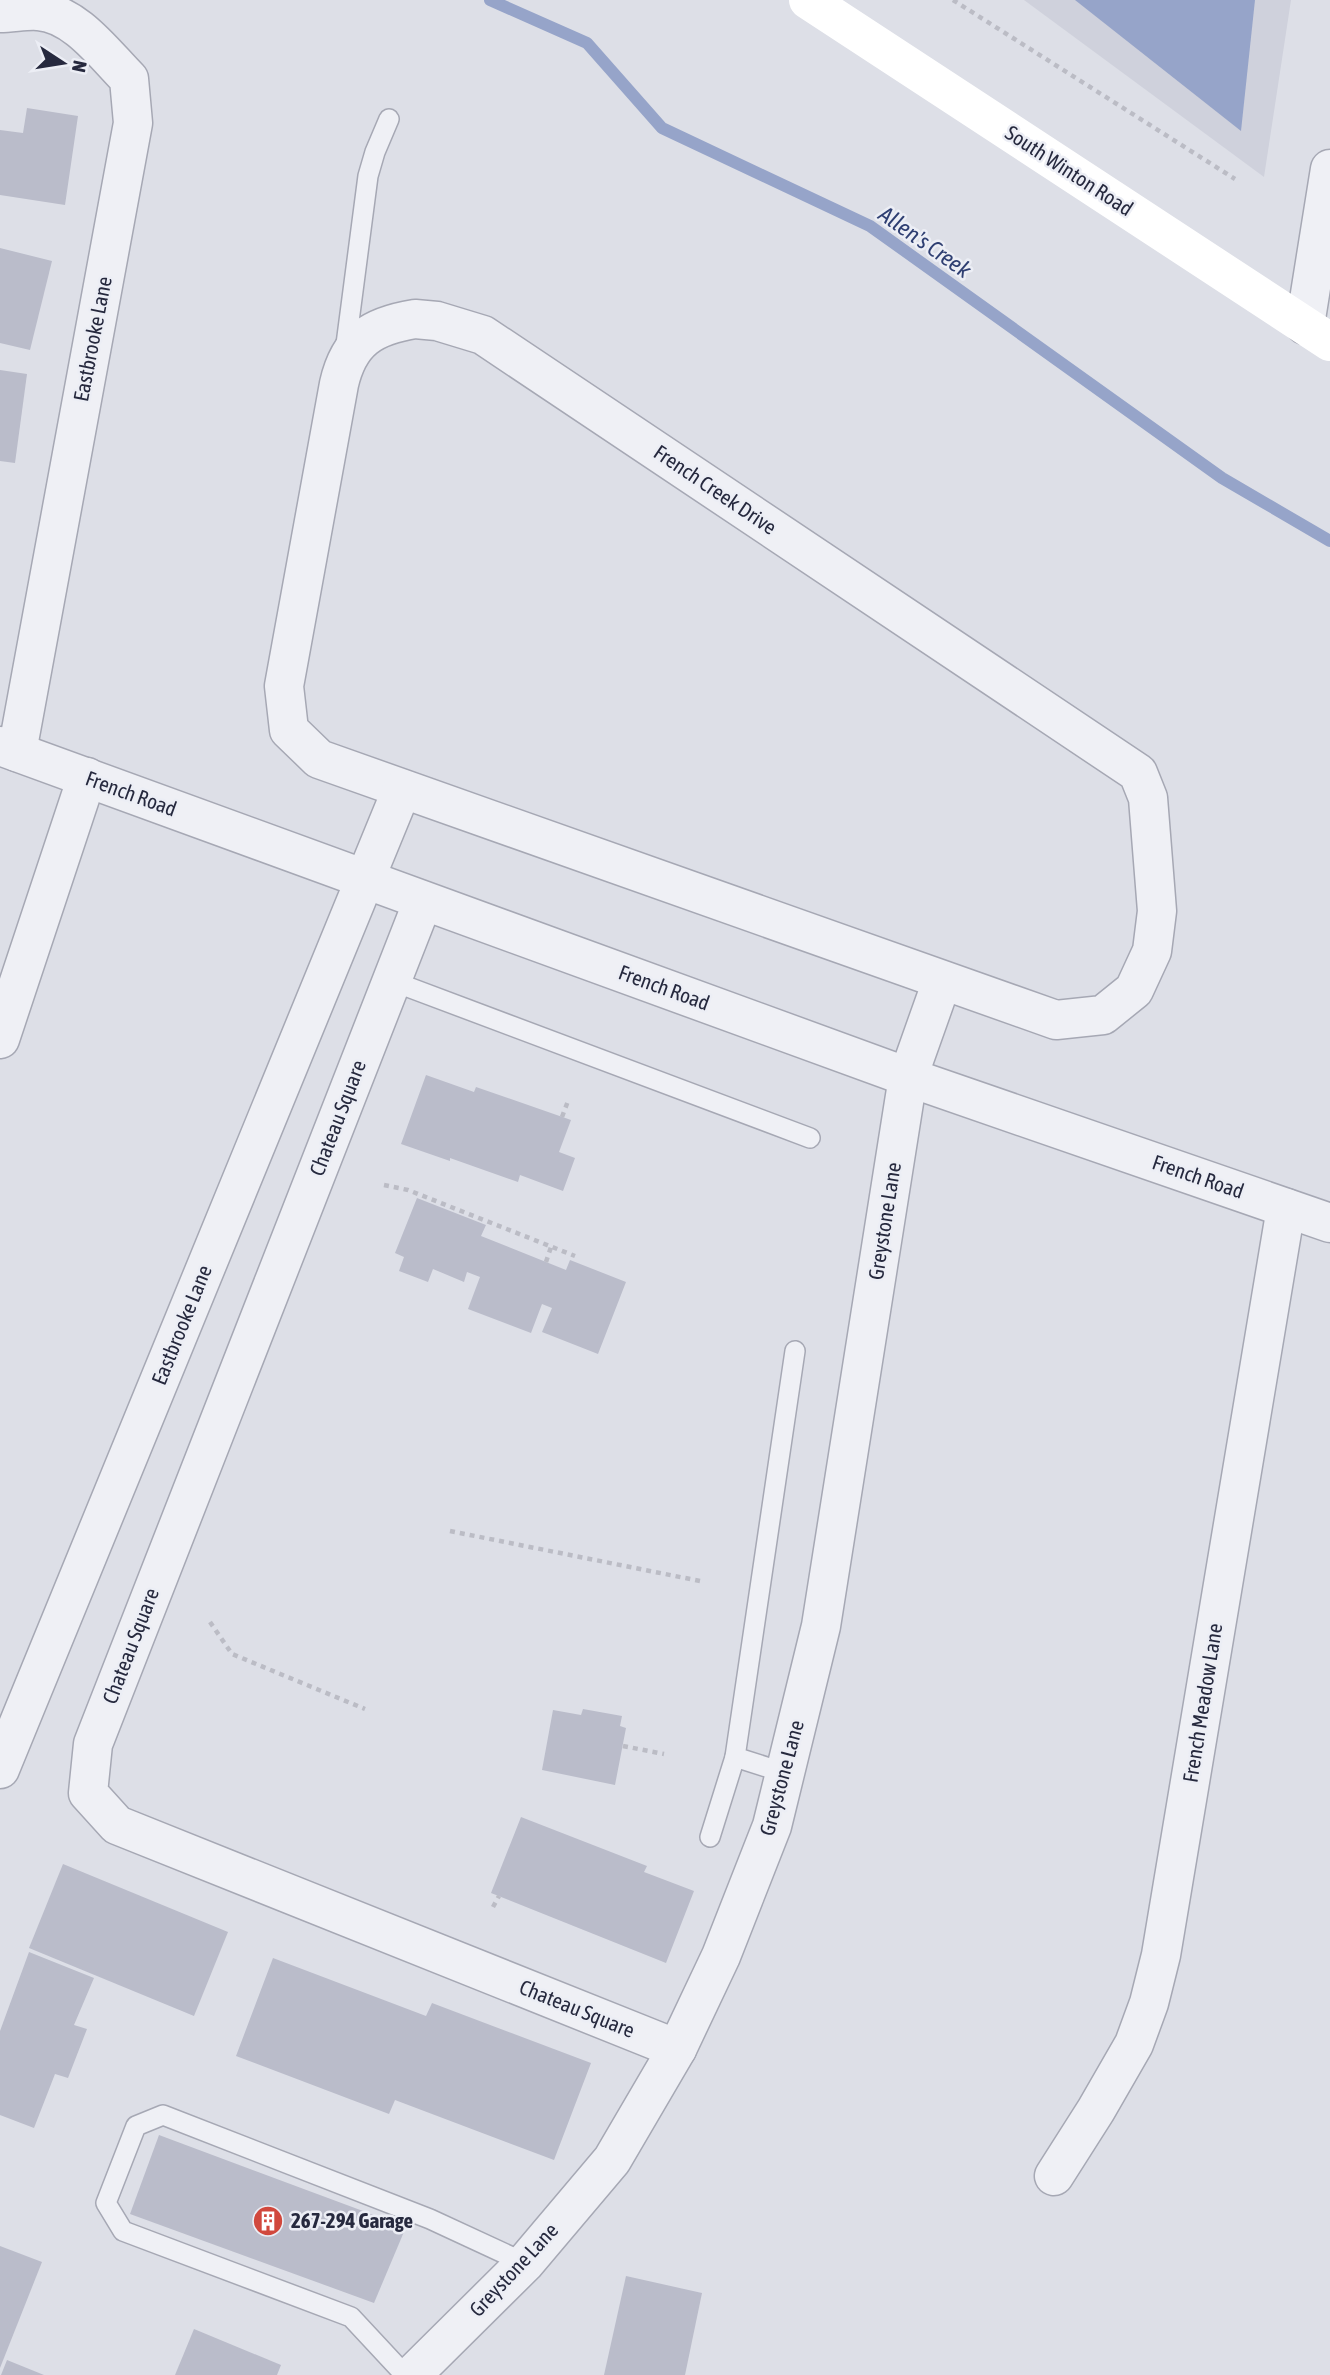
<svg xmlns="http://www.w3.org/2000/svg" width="1330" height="2375" font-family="'Asap Condensed',sans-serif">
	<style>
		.built { fill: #cfd1dc }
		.water { fill: #96a4c9 }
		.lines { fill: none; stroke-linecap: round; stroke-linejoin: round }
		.stream { stroke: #96a4c9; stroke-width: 12 }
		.building { fill: #babcca }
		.service-casing { stroke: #a6a8b4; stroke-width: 22 }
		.minor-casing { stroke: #a6a8b4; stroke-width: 41 }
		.tertiary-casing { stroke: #a6a8b4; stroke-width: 41 }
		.path { stroke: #bbbcc5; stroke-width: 4.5; stroke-dasharray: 5 5; stroke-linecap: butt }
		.service { stroke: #eff0f5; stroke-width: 19 }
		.minor { stroke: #eff0f5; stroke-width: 38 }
		.tertiary { stroke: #eff0f5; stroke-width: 38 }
		.secondary { stroke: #fff; stroke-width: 38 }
		.labels { text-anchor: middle; stroke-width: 5; stroke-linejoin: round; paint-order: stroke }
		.street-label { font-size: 21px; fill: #26293e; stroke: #eceef5 }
		.poi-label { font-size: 21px; font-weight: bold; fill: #26293e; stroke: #eceef5; text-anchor: start }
		.water-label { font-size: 23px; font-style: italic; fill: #2f3f72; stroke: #eceef5 }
	</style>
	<rect width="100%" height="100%" fill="#dddfe7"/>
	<path class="built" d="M1024,0H1291L1264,177Z"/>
	<path class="water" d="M1075,0H1255L1241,131Z"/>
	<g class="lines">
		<path class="stream" d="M490,0L587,43L662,128L870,226L1222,478L1330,541"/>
	</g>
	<g class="building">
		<path d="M27,108L78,116L65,205L0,195V130L23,133Z"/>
		<path d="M0,248L52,261L30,350L0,343Z"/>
		<path d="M0,370L27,374L15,463L0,461Z"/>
		<path d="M426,1075L474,1092L476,1087L571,1120L559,1152L575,1158L563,1191L520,1175L518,1182L450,1158V1161L401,1144Z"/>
		<path d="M417,1198L486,1225L481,1236L566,1270L570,1260L626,1282L598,1354L542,1332L552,1308L542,1304L531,1333L468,1309L480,1277L467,1272L464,1282L433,1269L428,1282L399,1271L404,1257L395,1253Z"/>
		<path d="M583,1709L622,1716L620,1726L626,1728L615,1785L542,1770L553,1710L581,1715Z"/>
		<path d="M521,1817L647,1866L644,1872L694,1891L666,1963L491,1893Z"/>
		<path d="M63,1864L228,1932L194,2016L29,1948Z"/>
		<path d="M29,1952L94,1978L74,2025L87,2029L68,2078L55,2074L34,2128L0,2115V2031Z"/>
		<path d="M273,1958L426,2016L432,2003L591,2063L554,2160L395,2100L389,2114L236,2056Z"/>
		<path d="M159,2135L406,2227L374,2303L130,2214Z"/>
		<path d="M0,2246L42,2262L0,2368Z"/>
		<path d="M626,2276L702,2293L685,2375H604Z"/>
		<path d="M194,2329L281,2365L277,2375H175Z"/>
		<path d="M7,2360L44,2375H1Z"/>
	</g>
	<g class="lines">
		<g class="service-casing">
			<g id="service">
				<path d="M345,352L368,176L375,152L389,119"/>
				<path d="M392,981L810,1138"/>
				<path d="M785,1773L735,1757L795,1351"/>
				<path d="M710,1837L735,1757"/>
				<path d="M405,2375L351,2317L123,2231L106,2203L136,2126L163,2115L430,2219L525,2263"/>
			</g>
		</g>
		<g class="minor-casing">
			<g id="minor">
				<path d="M0,13C13,13 26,10 38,11C75,13 105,55 129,79L133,123L17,752"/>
				<path d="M415,319L437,321L483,335L1138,773L1148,798L1157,911L1152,951L1134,990L1103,1015L1056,1020L319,759L289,730L284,686L339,384C349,340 372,326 415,319Z"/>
				<path d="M1305,325L1330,169"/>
				<path d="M423,901L93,1744L88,1793L117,1825L677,2049"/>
				<path d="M0,1039L87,777"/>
				<path d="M0,1769L402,789"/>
				<path d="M1054,2176L1096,2110L1134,2044L1149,2003L1161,1955L1286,1208"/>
				<path d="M412,2375L525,2263L612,2160L677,2049L721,1956L772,1826L821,1626L908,1077L942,981"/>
			</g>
		</g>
		<g class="tertiary-casing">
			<path id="tertiary" d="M0,746L908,1077L1330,1223"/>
		</g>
		<g class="path">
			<path d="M953,0L1235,179"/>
			<path d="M562,1117L568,1101"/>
			<path d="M384,1185L408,1190L575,1256"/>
			<path d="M546,1262L551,1247"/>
			<path d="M450,1531L700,1581"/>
			<path d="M210,1622L232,1654L365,1709"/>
			<path d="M623,1746L664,1754"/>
			<path d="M493,1907L499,1896"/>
		</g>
		<use href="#service" class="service"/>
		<use href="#minor" class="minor"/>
		<use href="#tertiary" class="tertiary"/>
		<path class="secondary" d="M808,0L1330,342"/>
	</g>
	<defs>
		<g id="building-disc" transform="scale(1.575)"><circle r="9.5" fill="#d1483d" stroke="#eceef5"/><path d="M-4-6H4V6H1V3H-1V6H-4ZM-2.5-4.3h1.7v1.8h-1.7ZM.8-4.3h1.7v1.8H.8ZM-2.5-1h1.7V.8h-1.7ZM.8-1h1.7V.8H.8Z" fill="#fff"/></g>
	</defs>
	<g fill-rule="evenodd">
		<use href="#building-disc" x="268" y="2221"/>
	</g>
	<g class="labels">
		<g class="street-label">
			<text transform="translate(1069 171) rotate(33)" y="7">South Winton Road</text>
			<text transform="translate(93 339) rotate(-79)" y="7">Eastbrooke Lane</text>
			<text transform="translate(715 490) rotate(34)" y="7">French Creek Drive</text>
			<text transform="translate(131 794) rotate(20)" y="7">French Road</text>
			<text transform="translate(664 988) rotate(20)" y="7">French Road</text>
			<text transform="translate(338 1118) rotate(-69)" y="7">Chateau Square</text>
			<text transform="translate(1198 1177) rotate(19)" y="7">French Road</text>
			<text transform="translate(885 1221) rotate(-81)" y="7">Greystone Lane</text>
			<text transform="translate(182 1325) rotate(-68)" y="7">Eastbrooke Lane</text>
			<text transform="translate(131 1646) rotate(-69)" y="7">Chateau Square</text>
			<text transform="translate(1203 1703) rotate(-81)" y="7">French Meadow Lane</text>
			<text transform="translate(782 1778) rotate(-75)" y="7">Greystone Lane</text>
			<text transform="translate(577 2009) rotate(22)" y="7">Chateau Square</text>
			<text transform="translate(514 2270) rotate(-47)" y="7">Greystone Lane</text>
		</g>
		<g class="poi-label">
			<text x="291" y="2228">267-294 Garage</text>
		</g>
		<g class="water-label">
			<text transform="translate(925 242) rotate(35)" y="8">Allen's Creek</text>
		</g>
	</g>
	<g transform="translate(63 63) rotate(102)" stroke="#eceef5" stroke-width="5" paint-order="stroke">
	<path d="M0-5L12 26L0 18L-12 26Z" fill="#26293e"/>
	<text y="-10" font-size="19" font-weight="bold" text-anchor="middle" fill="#26293e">N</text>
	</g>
</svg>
